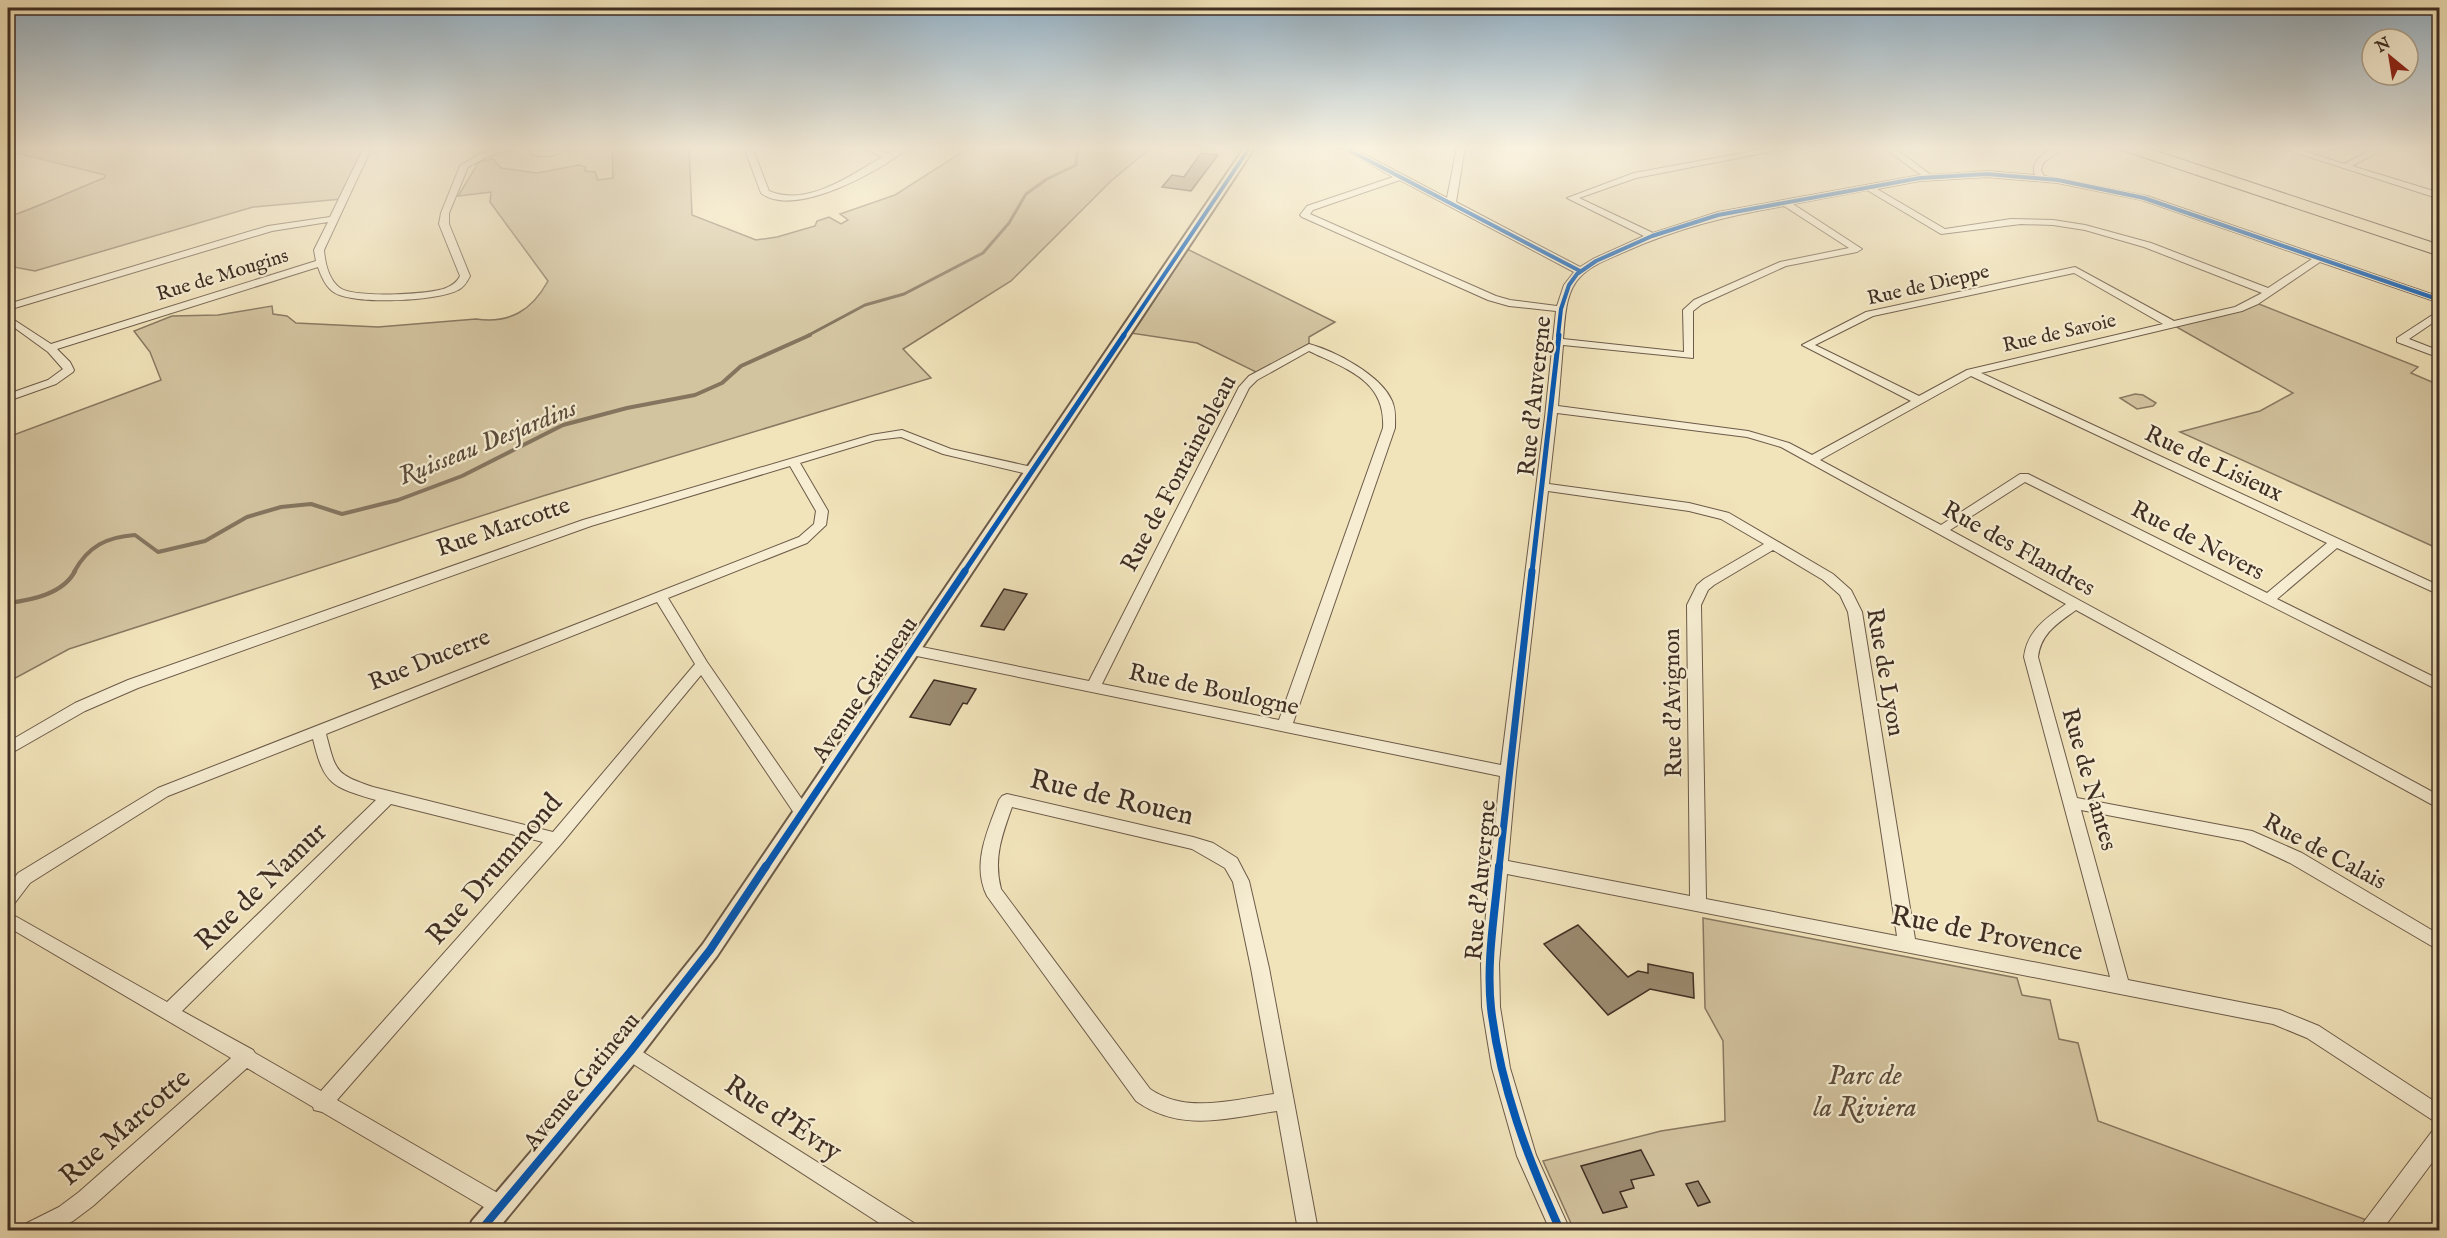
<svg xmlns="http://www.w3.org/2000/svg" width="2447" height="1238" font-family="'IM FELL English',serif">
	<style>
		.green { fill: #d3c4a0; stroke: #897962; stroke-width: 1.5 }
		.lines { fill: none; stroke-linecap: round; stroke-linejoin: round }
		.stream-far2 { stroke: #85755f; stroke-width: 3 }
		.stream-far1 { stroke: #85755f; stroke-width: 4 }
		.stream { stroke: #85755f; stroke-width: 4.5 }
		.building { fill: #9c8c72; stroke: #3f2e23; stroke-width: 1.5 }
		.minor-casing { stroke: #6c5b49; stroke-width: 2 }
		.tertiary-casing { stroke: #6c5b49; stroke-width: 4 }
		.motorway-casing { stroke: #3f2e23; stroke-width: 2 }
		.minor { fill: #f6edd2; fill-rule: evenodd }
		.tertiary { fill: #f6edd2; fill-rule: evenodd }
		.motorway { fill: #f1e3ba; fill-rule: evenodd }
		.cycleway-far3-casing { stroke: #f6edd2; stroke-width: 6 }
		.cycleway-far2-casing { stroke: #f6edd2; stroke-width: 8 }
		.cycleway-far1-casing { stroke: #f6edd2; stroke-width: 10 }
		.cycleway-casing { stroke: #f6edd2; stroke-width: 12 }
		.cycleway-far3 { stroke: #0057b8; stroke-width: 4 }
		.cycleway-far2 { stroke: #0057b8; stroke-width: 5 }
		.cycleway-far1 { stroke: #0057b8; stroke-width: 7 }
		.cycleway { stroke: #0057b8; stroke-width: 8 }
		.labels { text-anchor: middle; stroke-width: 4.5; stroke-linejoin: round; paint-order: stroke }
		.far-street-label { font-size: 20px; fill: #3f2e23; stroke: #f6edd2 }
		.street-label { font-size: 24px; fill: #3f2e23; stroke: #f6edd2 }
		.water-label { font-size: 26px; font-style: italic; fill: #5c4c3c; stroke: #f6edd2 }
		.near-street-label { font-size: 28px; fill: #3f2e23; stroke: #f6edd2 }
		.near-park-label { font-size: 28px; font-style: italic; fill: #5d4c3c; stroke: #f6edd2 }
	</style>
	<rect width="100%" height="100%" fill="#f1e3ba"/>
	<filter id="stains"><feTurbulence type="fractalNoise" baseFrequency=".00333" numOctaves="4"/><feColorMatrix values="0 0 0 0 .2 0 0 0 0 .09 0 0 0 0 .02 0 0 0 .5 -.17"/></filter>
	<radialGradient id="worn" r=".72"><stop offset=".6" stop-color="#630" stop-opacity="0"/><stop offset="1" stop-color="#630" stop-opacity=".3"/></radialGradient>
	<g class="green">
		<path d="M8,147H368L342,199L253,207L35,271L8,266V217C41,206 71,191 104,178L105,175L8,151Z"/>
		<path d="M612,147H689L692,215L756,240L777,237L815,226L817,221L829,217L841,224L848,220L840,214L895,195L970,147H1152L1111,181L1011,281L903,349L931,378L543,496L69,649L8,682V437L161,380L150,352L134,331L172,316L218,315L272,306L273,314L287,316L296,323L378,327L476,319C510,324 532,310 548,281L490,202L491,192L458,196L479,162L493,159L501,168L537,173L579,165L586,167L585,171L595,172L598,180L613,178Z"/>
		<path d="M1183,247L1335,322L1309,337V347L1260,374L1197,343L1124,332Z"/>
		<path d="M2254,302L2418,367L2411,373L2439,385V549L2180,432L2260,411L2293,393L2173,325Z"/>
		<path d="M2135,394L2143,395L2156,403L2153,406L2137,409L2120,398Z"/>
		<path d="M1703,918L2017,978L2022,995L2050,1000L2059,1039L2078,1043L2098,1121L2375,1223L2370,1230H1574L1543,1161L1661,1131L1725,1121L1723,1041L1705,1008Z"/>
	</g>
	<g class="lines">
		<path class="stream-far2" d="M807,336L865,305L904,294L983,253L1009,223L1026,194L1047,179L1076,165L1078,147"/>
		<path class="stream-far1" d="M74,572C88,546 107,537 135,535L158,552L205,541L247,517L281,507L311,504L342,514L398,500L462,476L563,425L627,408L695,395L722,383L741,366L810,335"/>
		<path class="stream" d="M8,603C32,600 63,594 75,571"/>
	</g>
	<g class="building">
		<path d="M1201,153L1218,155L1191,191L1162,187L1172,175L1184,177Z"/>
		<path d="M1004,589L1027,594L1004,630L981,626Z"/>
		<path d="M934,680L976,689L967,704L963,703L950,725L910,717Z"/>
		<path d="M1578,925L1628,977L1638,971L1648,973V964L1693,973L1694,998L1650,989L1608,1015L1544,944Z"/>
		<path d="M1641,1150L1654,1175L1631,1180L1634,1188L1620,1192L1627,1207L1603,1213L1581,1166Z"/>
		<path d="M1698,1181L1710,1202L1698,1206L1686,1184Z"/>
	</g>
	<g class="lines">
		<g class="minor-casing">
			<g id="minor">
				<path d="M364,147H372L324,250C325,263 329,280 340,288C354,298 430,295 446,288C453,285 457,282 460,276L439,224L441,213L460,166L479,154L501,147H514L485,158L468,167L449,213V224L470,276C467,282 464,287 458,290C439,301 355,305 335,293C326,288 321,276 318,267L57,349L70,362L74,370L73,372L56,384L8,401V394L48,380L63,369L48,352L8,323V316L51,344L316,261L314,250L328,222L272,231L8,310V304L268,226L330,217Z"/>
				<path d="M528,147H536L538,150C549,153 557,147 568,147C557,157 544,158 531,154Z"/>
				<path d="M744,147H752L769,191C807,207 850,176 882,157L860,147H872L887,154L899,147H909C881,171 794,219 761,193Z"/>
				<path d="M1339,147H1350L1447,198L1457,147H1465L1456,202L1580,267L1593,259L1644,236L1567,198L1634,173L1775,147H1794L1636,178L1579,198L1653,233L1718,212L1921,175L1883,147H1893L1931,175L1987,171L2035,175C2029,159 2051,147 2065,147L2043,163L2041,170L2044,176L2147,196L2440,297V303L2320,262L2258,304L2242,311L1981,373L2440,586V595L2337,548L2277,599L2440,680V691L2025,482L1950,530L2440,796V809L2076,610C2058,623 2041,633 2038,657L2077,798L2252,831L2302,853L2440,935V951L2290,863L2243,841L2081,810L2128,980L2280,1010L2319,1026L2440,1105V1125L2307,1038L2273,1024L1507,874L1499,964L1500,1007L1510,1068L1536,1155L1570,1230H1550L1517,1156L1492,1068L1482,1007L1481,964L1500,776L912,655L905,650L912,645L1089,681L1239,387L1249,376L1309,344C1335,351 1381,375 1392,401C1396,410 1395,418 1395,428L1293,723L1501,765L1545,417L1556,311L1509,306L1488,300L1302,217L1300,215L1307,206L1393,177ZM1987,177L2058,183L2142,200L2312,259L2268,288L2151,243L2085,225L2053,220L2011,219L1945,229L1877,189L1920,181ZM1400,180L1574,272L1564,285L1557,306L1510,300L1496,296L1310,214L1313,210ZM1867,190L1941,234L2021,224L2053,225L2085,230L2144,247L2262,293L2235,307L2174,321L2075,267L1866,312L1802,345L1911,401L1812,455L1789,443L1748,431L1558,406L1563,345L1693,358V311L1702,304L1786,266L1857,252L1862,249L1793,204ZM1784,206L1849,248L1780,262L1694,300L1683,310L1684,352L1563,339C1565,319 1565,292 1580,277C1591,265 1609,259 1624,252C1678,228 1726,216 1784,206ZM2074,273L2163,324L1967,370L1919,396L1815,345L1873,316ZM1309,351C1346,369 1386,380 1383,428L1279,720L1102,684L1249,388L1257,380ZM1971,376L2327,543L2267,593L2028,474H2020L1941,525L1820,460ZM1557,413L1747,437L1781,447L2066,604C2046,618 2027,631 2024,657L2110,977L1915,939L1862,612L1851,590L1833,574L1729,513L1689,503L1549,484ZM1548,491L1689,511L1721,519L1764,544L1704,579L1697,585L1687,605L1690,896L1508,861L1516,772ZM1773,550L1823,580L1840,595L1848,612L1897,936L1706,899L1701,605L1708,590L1714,585Z"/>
				<path d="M2278,147H2292L2344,164L2376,147H2387L2352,166L2440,193V199Z"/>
				<path d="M2428,147H2440V151L2429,149Z"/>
				<path d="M2440,310V318L2409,339L2440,351V358L2397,342V338Z"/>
				<path d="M902,430L951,449L1032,467L1038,471L1032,475L943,454L901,437L876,440L800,463L828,511L826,525L807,543L668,598L707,662L808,808L810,812L808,816L802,818L796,816L701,675L562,843L337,1100L508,1199L511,1206L508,1213L501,1216L494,1213L322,1112L314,1110L313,1107L247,1068L93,1206L73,1221L54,1230H24L27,1223L59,1207L79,1192L231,1058L8,927V912L167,1002L376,800C332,787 324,785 313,739L168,796L30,883L14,904L8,906V887L18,873L158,788L799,537L814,524L816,511L790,466L591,526L138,688L85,711L8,755V742L75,703L128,680L583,520L871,435ZM657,602L695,664L553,832L373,787C335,774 336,772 326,734ZM391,804L543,842L321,1091L255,1053L253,1050L182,1011Z"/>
				<path d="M1007,794L1193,837L1213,843L1237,858L1249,881L1269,968L1318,1230H1298L1277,1111C1227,1118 1181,1133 1136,1101L987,896C971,864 988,830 999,800L1002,796ZM1012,807L1192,849L1225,868L1233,882L1251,968L1274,1094C1233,1100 1186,1114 1150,1089L1001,889C993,859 1002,835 1012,807Z"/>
				<path d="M630,1044L914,1223L917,1230H890L624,1058L621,1052L624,1046Z"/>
				<path d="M2440,1127V1152L2382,1230H2360L2363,1223L2433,1130Z"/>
			</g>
		</g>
		<g class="tertiary-casing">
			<path id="tertiary" d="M1245,147H1255L717,956L638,1059L497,1230H469L472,1221L622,1045L703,944Z"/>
		</g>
		<g class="motorway-casing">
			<path id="motorway" d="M2120,147H2144L2440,245V256L2122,150Z"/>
		</g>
		<use href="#minor" class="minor"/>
		<use href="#tertiary" class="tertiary"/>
		<use href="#motorway" class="motorway"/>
		<g class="cycleway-far3-casing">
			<g id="cycleway-far3">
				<path d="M1343,147L1580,271"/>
				<path d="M1123,336L1250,147"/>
				<path d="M1558,336L1561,309L1569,285L1577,274L1596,261L1652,236L1718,215L1920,178L1987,174L2058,180L2144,198L2440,300"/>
			</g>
		</g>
		<g class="cycleway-far2-casing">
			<g id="cycleway-far2">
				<path d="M964,572L1124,335"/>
				<path d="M1532,572L1559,335"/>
			</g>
		</g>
		<g class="cycleway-far1-casing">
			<g id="cycleway-far1">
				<path d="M765,868L965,571"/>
				<path d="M1499,868L1532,571"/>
			</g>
		</g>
		<g class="cycleway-casing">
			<g id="cycleway">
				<path d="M1499,866C1495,913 1486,961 1491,1008C1500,1086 1528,1159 1560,1230"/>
				<path d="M481,1230L630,1052L710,950L766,866"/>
			</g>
		</g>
		<use href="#cycleway-far3" class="cycleway-far3"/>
		<use href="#cycleway-far2" class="cycleway-far2"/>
		<use href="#cycleway-far1" class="cycleway-far1"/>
		<use href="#cycleway" class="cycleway"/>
	</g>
	<linearGradient id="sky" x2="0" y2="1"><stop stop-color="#93aec1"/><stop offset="0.46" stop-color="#f9f2e0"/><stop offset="1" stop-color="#f9f2e0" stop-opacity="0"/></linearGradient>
	<rect width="2447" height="321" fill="url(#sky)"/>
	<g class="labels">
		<g class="far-street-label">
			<text transform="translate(222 274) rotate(-17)" y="7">Rue de Mougins</text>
			<text transform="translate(1928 284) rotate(-13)" y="7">Rue de Dieppe</text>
			<text transform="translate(2059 332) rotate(-13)" y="7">Rue de Savoie</text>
		</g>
		<g class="street-label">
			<text transform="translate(1534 396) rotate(-84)" y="8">Rue d'Auvergne</text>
			<text transform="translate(2214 463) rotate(25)" y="8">Rue de Lisieux</text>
			<text transform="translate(1178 473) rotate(-62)" y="8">Rue de Fontainebleau</text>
			<text transform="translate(503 526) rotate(-19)" y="8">Rue Marcotte</text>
			<text transform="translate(2198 540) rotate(27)" y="8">Rue de Nevers</text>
			<text transform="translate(2019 548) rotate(29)" y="8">Rue des Flandres</text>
			<text transform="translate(429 659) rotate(-22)" y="8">Rue Ducerre</text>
			<text transform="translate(1886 672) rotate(80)" y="8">Rue de Lyon</text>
			<text transform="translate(864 689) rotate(-56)" y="8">Avenue Gatineau</text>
			<text transform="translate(1214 689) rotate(12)" y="8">Rue de Boulogne</text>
			<text transform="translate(1672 703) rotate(-91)" y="8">Rue d'Avignon</text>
			<text transform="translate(2090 779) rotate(74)" y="8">Rue de Nantes</text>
			<text transform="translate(2325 851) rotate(28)" y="8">Rue de Calais</text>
			<text transform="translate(1480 880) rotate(-85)" y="8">Rue d'Auvergne</text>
			<text transform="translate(581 1081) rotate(-51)" y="8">Avenue Gatineau</text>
		</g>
		<g class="water-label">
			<text transform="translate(487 441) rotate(-22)" y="9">Ruisseau Desjardins</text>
		</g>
		<g class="near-street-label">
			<text transform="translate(1112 796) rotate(13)" y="10">Rue de Rouen</text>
			<text transform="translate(493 868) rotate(-49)" y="10">Rue Drummond</text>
			<text transform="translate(260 885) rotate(-44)" y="10">Rue de Namur</text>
			<text transform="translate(1987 932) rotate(11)" y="10">Rue de Provence</text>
			<text transform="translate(784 1117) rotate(33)" y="10">Rue d'Évry</text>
			<text transform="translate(124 1126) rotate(-41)" y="10">Rue Marcotte</text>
		</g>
		<g class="near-park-label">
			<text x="1865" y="1084">Parc de<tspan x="1865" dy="32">la Riviera</tspan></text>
		</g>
	</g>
	<rect width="2447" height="1238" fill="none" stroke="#f1e3ba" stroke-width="30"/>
	<rect x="9" y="9" width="2429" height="1220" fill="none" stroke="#3f2e23" stroke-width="3"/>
	<rect x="15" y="15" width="2417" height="1208" fill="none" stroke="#3f2e23" stroke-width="1.5"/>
	<g transform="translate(2390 57) rotate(330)"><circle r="28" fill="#f6edd2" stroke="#ada18c" stroke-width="1.5"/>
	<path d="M0-4.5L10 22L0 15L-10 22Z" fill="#8f2418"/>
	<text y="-9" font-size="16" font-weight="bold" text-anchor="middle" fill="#3f2e23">N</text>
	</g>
	<rect width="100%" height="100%" filter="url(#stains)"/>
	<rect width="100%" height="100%" fill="url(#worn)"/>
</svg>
